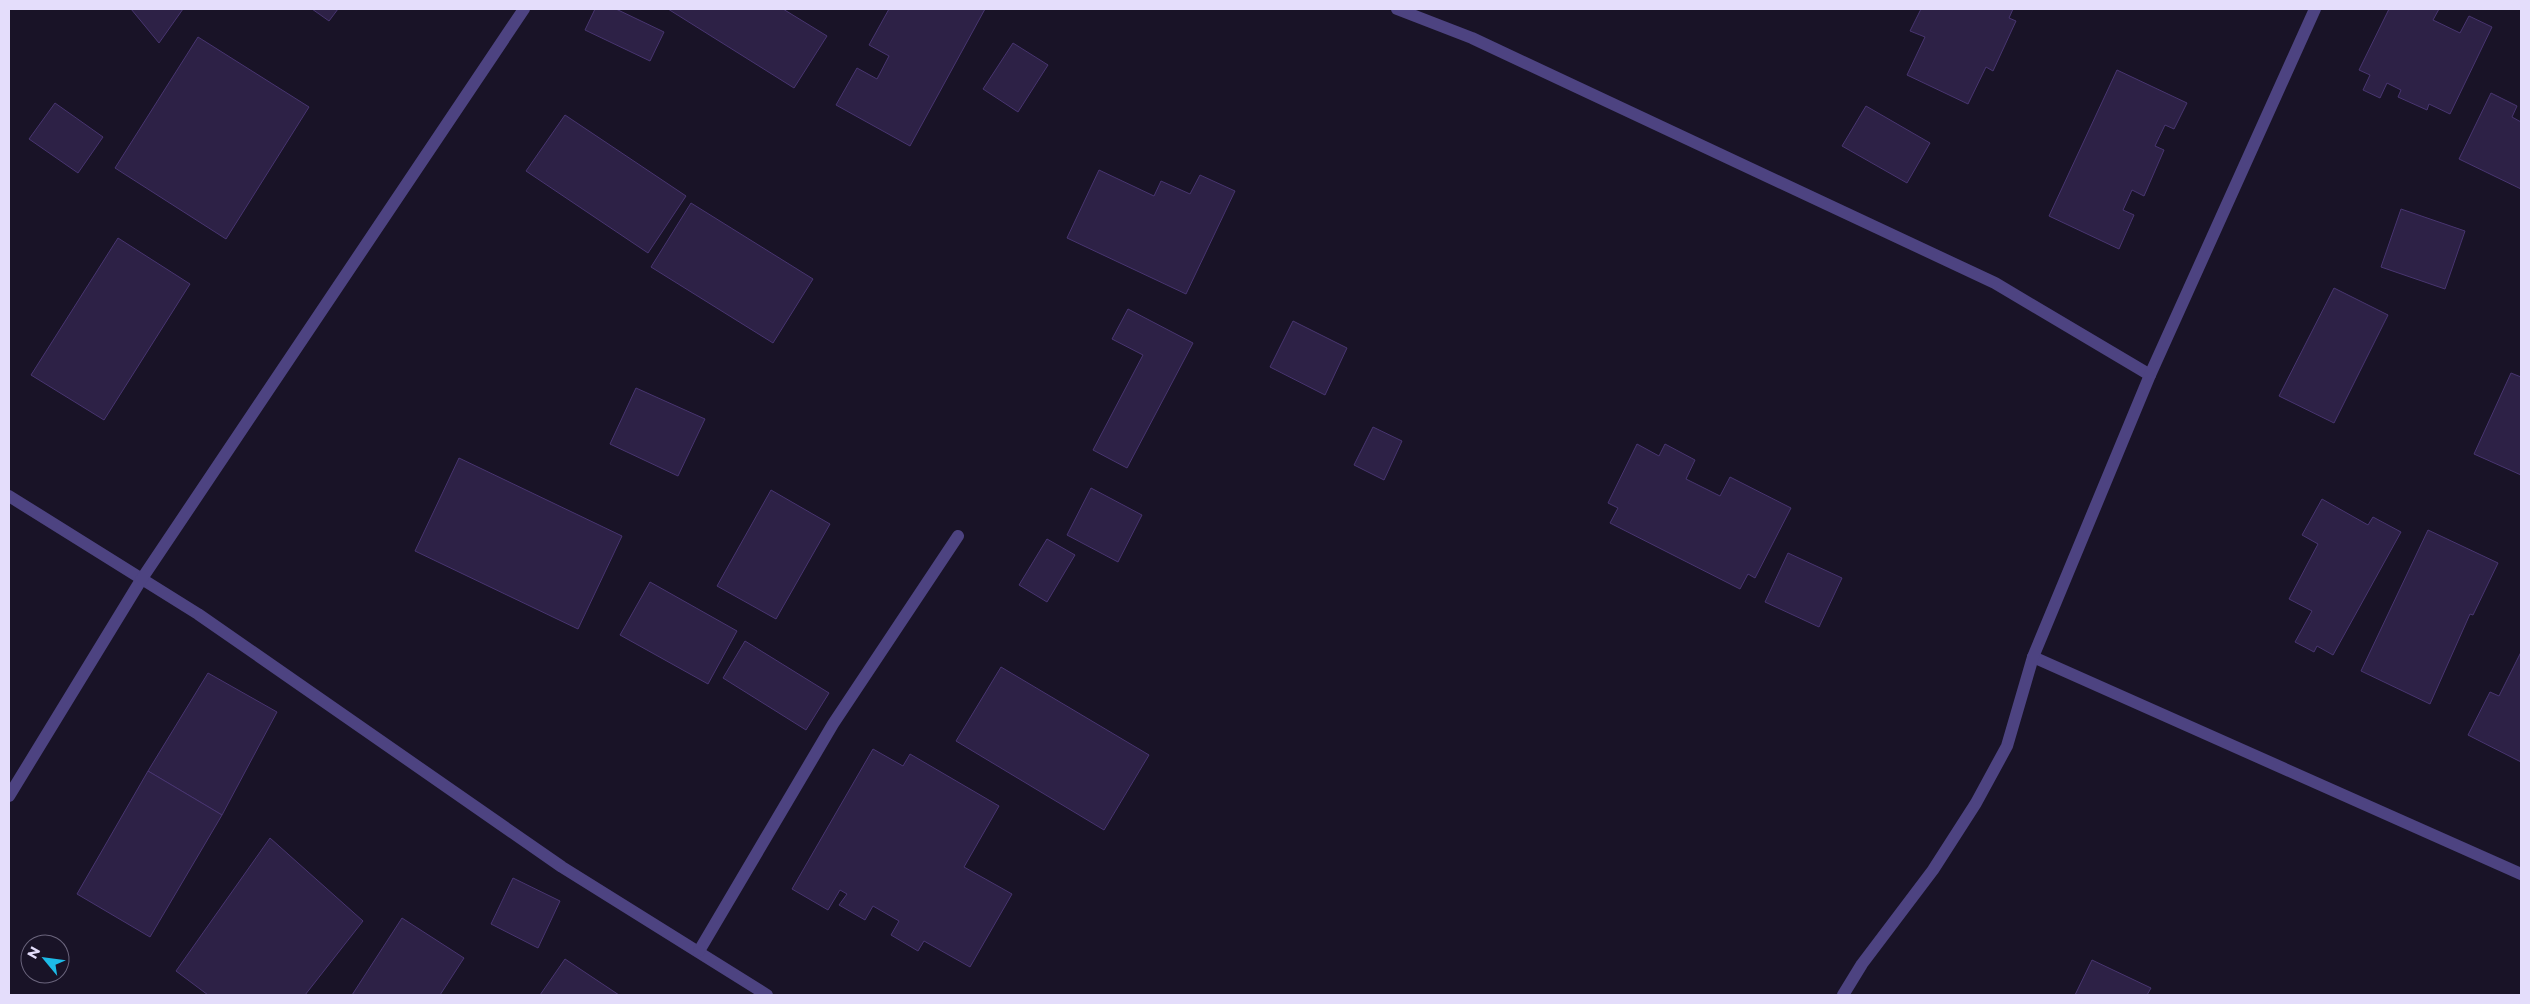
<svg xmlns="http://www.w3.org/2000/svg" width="2530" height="1004" font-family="Montserrat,sans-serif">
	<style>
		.building { fill: #2d2146; stroke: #483570 }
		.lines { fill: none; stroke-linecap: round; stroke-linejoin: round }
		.minor { stroke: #4d4381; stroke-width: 12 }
	</style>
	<rect width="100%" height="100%" fill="#191327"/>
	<g class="building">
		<path d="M131,9H183L159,43Z"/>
		<path d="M312,9H338L329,21Z"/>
		<path d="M595,9H616L664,32L650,61L585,30Z"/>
		<path d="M668,9H783L827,36L794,88Z"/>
		<path d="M889,9H985L910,146L836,105L857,68L877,79L889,56L869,45Z"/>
		<path d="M1921,9H2013L2009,18L2016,21L1993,71L1986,67L1968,104L1907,75L1925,37L1910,31Z"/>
		<path d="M2389,9H2439L2433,20L2460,33L2469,16L2492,27L2450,114L2429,104L2427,110L2398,97L2401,90L2387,83L2380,98L2363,90L2370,75L2359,70Z"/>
		<path d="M198,37L309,107L226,239L115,168Z"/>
		<path d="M1013,43L1048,65L1018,112L983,89Z"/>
		<path d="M2117,70L2187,103L2174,129L2165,125L2155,146L2164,150L2144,196L2132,190L2123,210L2134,215L2119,249L2049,216Z"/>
		<path d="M2491,93L2517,106L2512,117L2521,122V189L2459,159Z"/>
		<path d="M55,103L103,137L78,173L29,139Z"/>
		<path d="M1866,106L1930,143L1907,183L1842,146Z"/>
		<path d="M565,115L686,196L648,253L526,171Z"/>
		<path d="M1099,170L1154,196L1161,181L1190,194L1200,175L1235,191L1186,294L1067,238Z"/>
		<path d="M691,203L813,279L773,343L651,267Z"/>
		<path d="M2401,209L2465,231L2445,289L2381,267Z"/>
		<path d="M118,238L190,284L104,420L31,375Z"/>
		<path d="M2334,288L2388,315L2334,423L2279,396Z"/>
		<path d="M1128,309L1193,343L1127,468L1093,450L1143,355L1112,339Z"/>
		<path d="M1293,321L1347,348L1325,395L1270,367Z"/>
		<path d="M2511,373L2521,377V475L2474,454Z"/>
		<path d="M636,388L705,419L678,476L610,444Z"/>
		<path d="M1373,427L1402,441L1384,480L1354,465Z"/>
		<path d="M1637,444L1659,456L1665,444L1695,460L1686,479L1720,496L1730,477L1791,508L1755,578L1748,574L1740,589L1610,523L1618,508L1608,503Z"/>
		<path d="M459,458L622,536L578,629L415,551Z"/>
		<path d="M1091,488L1142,515L1118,562L1067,535Z"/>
		<path d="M771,490L830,524L776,619L717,586Z"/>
		<path d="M2322,499L2368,525L2373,517L2401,532L2333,655L2317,646L2314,652L2295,642L2312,611L2289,599L2318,544L2302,535Z"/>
		<path d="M2428,530L2498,563L2473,615L2470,614L2430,704L2361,671Z"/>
		<path d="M1047,539L1075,555L1047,602L1019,585Z"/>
		<path d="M1788,553L1842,578L1819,627L1765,602Z"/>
		<path d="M650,582L737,631L708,684L620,635Z"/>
		<path d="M745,641L829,693L806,730L723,678Z"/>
		<path d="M2521,652V762L2468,735L2490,692L2499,696Z"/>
		<path d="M1001,667L1149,755L1104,830L956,741Z"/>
		<path d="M208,673L277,712L222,815L148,771Z"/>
		<path d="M873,749L903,766L910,754L999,806L964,867L1012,894L970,967L924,941L918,951L891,935L899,921L873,906L865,920L839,905L847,894L840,890L828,910L792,889Z"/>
		<path d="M148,771L222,815L150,937L77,894Z"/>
		<path d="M270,838L363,921L305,995H208L176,971Z"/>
		<path d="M513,878L560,901L538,948L491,924Z"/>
		<path d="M402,918L464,958L440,995H352Z"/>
		<path d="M565,959L619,995H540Z"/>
		<path d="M2092,960L2151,988L2147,995H2075Z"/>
	</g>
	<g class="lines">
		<g class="minor">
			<path d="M1397,9L1472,38L1995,283L2150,375"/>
			<path d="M9,496L198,614L562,867L767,995"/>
			<path d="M2033,657L2521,874"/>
			<path d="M9,796L141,580L524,9"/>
			<path d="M699,951L833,724L958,536"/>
			<path d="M1843,995L1862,964L1933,870L1976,803L2007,746L2033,657L2150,375L2315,9"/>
		</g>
	</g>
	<rect width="2530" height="1004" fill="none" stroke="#e4ddfb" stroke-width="20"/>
	<g transform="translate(45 959) rotate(299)"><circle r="24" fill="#191327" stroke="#6a647c"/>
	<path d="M0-4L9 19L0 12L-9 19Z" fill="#1dbbe7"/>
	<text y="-8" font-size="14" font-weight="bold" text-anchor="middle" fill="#e4ddfb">N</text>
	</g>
</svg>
